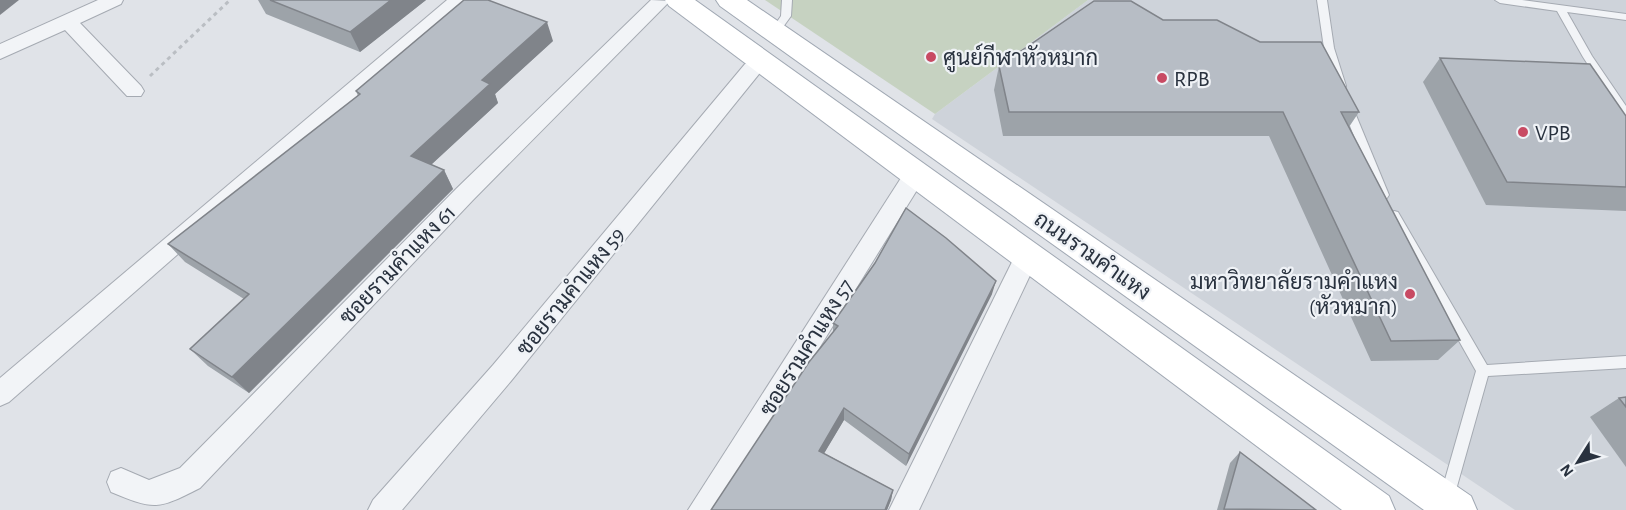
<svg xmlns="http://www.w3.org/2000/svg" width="1626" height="510" font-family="'Alegreya Sans',Sarabun,sans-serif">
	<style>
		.built { fill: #ced3da }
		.green { fill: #c6d2c1 }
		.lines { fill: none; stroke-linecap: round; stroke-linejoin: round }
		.service-casing { stroke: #a5aab2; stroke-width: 2 }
		.minor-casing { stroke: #a5aab2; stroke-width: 2 }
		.primary-casing { stroke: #a0a8b3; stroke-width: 2 }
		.path { stroke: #babec3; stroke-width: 3; stroke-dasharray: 4 4; stroke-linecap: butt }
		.service { fill: #f2f4f7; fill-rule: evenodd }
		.minor { fill: #f2f4f7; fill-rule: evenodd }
		.primary { fill: #fff; fill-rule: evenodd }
		.wall { fill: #9da3a9 }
		.shaded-wall { fill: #80848a }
		.building { fill: #b7bdc5; stroke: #80848a; stroke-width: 1.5 }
		.poi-dot { fill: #c84a63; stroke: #eff2f6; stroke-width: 2 }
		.labels { text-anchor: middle; stroke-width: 4.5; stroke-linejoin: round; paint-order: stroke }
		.poi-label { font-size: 22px; fill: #29323f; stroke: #eff2f6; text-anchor: start }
		.street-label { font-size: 22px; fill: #29323f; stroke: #eff2f6 }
	</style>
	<rect width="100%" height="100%" fill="#e0e3e8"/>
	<path class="built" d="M1088,0H1626V510H1515L932,119L935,114Z"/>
	<path class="green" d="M765,0H1088L935,114Z"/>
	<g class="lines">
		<g class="service-casing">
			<g id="service">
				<path d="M782,0H792L791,16L778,34L775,35L770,32L781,16Z"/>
				<path d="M1317,0H1327L1334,48L1346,86L1345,88H1337L1336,86L1324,48Z"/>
				<path d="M1495,0H1522L1626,14V20L1567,12L1592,56L1626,106V118L1622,117L1583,57L1557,11L1500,3Z"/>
				<path d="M1348,104L1353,108L1389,195L1387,198H1379L1377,195L1343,108Z"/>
				<path d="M1394,211L1398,212L1487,365L1626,356V368L1488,376L1454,497L1452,502L1447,504L1442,502L1440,497L1476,371L1388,215Z"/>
			</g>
		</g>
		<g class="minor-casing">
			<g id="minor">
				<path d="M98,0H123L121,4L80,23L141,86L144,91L141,96H127L65,30L0,59V44Z"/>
				<path d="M447,0H468L9,402L0,406V378Z"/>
				<path d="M651,0L670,1L473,200L200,488C157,510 155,510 111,492L107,482L111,472L121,468L149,480L180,468L457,188Z"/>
				<path d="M752,62L759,64L762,69L759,74L511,381L402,510H368L373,500L493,365L745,64Z"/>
				<path d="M909,176L917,178L920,184L917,190L719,510H688L901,178Z"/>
				<path d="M1021,259L1030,262L1033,269L919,510H889L1012,262Z"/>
			</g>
		</g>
		<g class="primary-casing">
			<g id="primary">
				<path d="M665,0H695L1389,496L1395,510H1342L669,6Z"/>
				<path d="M716,0H747L1471,496L1477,510H1424L720,6Z"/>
			</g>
		</g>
		<path class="path" d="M150,76L230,0"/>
		<use href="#service" class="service"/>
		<use href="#minor" class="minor"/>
		<use href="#primary" class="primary"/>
	</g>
	<g class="wall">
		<path d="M258,0H426L360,52L266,14Z"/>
		<path d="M1163,20L1359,112L1349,127L1460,340L1438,360L1371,361L1269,136H1003L994,90L999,66Z"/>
		<path d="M553,41L495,94L498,103L431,165L444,170L453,189L249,393L208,366L190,349L244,299L185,262L168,244L358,96L356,91Z"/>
		<path d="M1440,58L1626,116V211L1486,205L1423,82Z"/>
		<path d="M992,294L906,466L844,420L824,453L893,490L891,500L887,510H711L833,333V323Z"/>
		<path d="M1626,397V467L1590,417L1619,398Z"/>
		<path d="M1240,452L1316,510H1217L1230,463Z"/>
	</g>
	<g class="shaded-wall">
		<path d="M0,0H19L0,15Z"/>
		<path d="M391,0H426L360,52L350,32Z"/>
		<path d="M547,22L553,41L495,94L498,103L421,174L411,156L482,80Z"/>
		<path d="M444,170L453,189L249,393L232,377Z"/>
		<path d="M996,281L992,294L906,466L909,454Z"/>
		<path d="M844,408V420L819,462V451Z"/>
		<path d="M893,490L891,500L887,510H885Z"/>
	</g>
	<g class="building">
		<path d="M270,0H391L350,32Z"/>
		<path d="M464,0H488L547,22L482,80L490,84L411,156L444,170L232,377L190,349L249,294L168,244L360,94L356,91Z"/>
		<path d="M1094,1H1131L1163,20H1217L1260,42H1321L1359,112H1341L1460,340L1391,341L1283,112H1009L999,66Z"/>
		<path d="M1440,58L1590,64L1626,116V187L1507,182Z"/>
		<path d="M906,208L946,238L996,281L909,454L844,408L819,451L893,490L885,510H711L809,362L838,326L833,323L875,263Z"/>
		<path d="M1626,397V407L1619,398Z"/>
		<path d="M1240,452L1316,510L1224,509Z"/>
	</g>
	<g class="poi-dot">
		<circle cx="931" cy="57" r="6"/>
		<circle cx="1162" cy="78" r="6"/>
		<circle cx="1523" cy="132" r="6"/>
		<circle cx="1410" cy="294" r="6"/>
	</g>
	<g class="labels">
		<g class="poi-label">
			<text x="943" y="65">ศูนย์กีฬาหัวหมาก</text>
			<text x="1174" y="86">RPB</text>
			<text x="1535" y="140">VPB</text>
			<text x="1398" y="289" text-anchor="end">มหาวิทยาลัยรามคำแหง<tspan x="1398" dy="25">(หัวหมาก)</tspan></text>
		</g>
		<g class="street-label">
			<text transform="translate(1093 255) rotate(35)" y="8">ถนนรามคำแหง</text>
			<text transform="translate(397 264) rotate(-46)" y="8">ซอยรามคำแหง 61</text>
			<text transform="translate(570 291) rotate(-51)" y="8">ซอยรามคำแหง 59</text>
			<text transform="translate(806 347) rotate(-58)" y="8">ซอยรามคำแหง 57</text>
		</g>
	</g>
	<g transform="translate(1578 462) rotate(233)" stroke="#eff2f6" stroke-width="4.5" paint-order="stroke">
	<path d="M0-4.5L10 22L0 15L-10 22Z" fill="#29323f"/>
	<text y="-9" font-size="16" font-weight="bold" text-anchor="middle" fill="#29323f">N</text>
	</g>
</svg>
